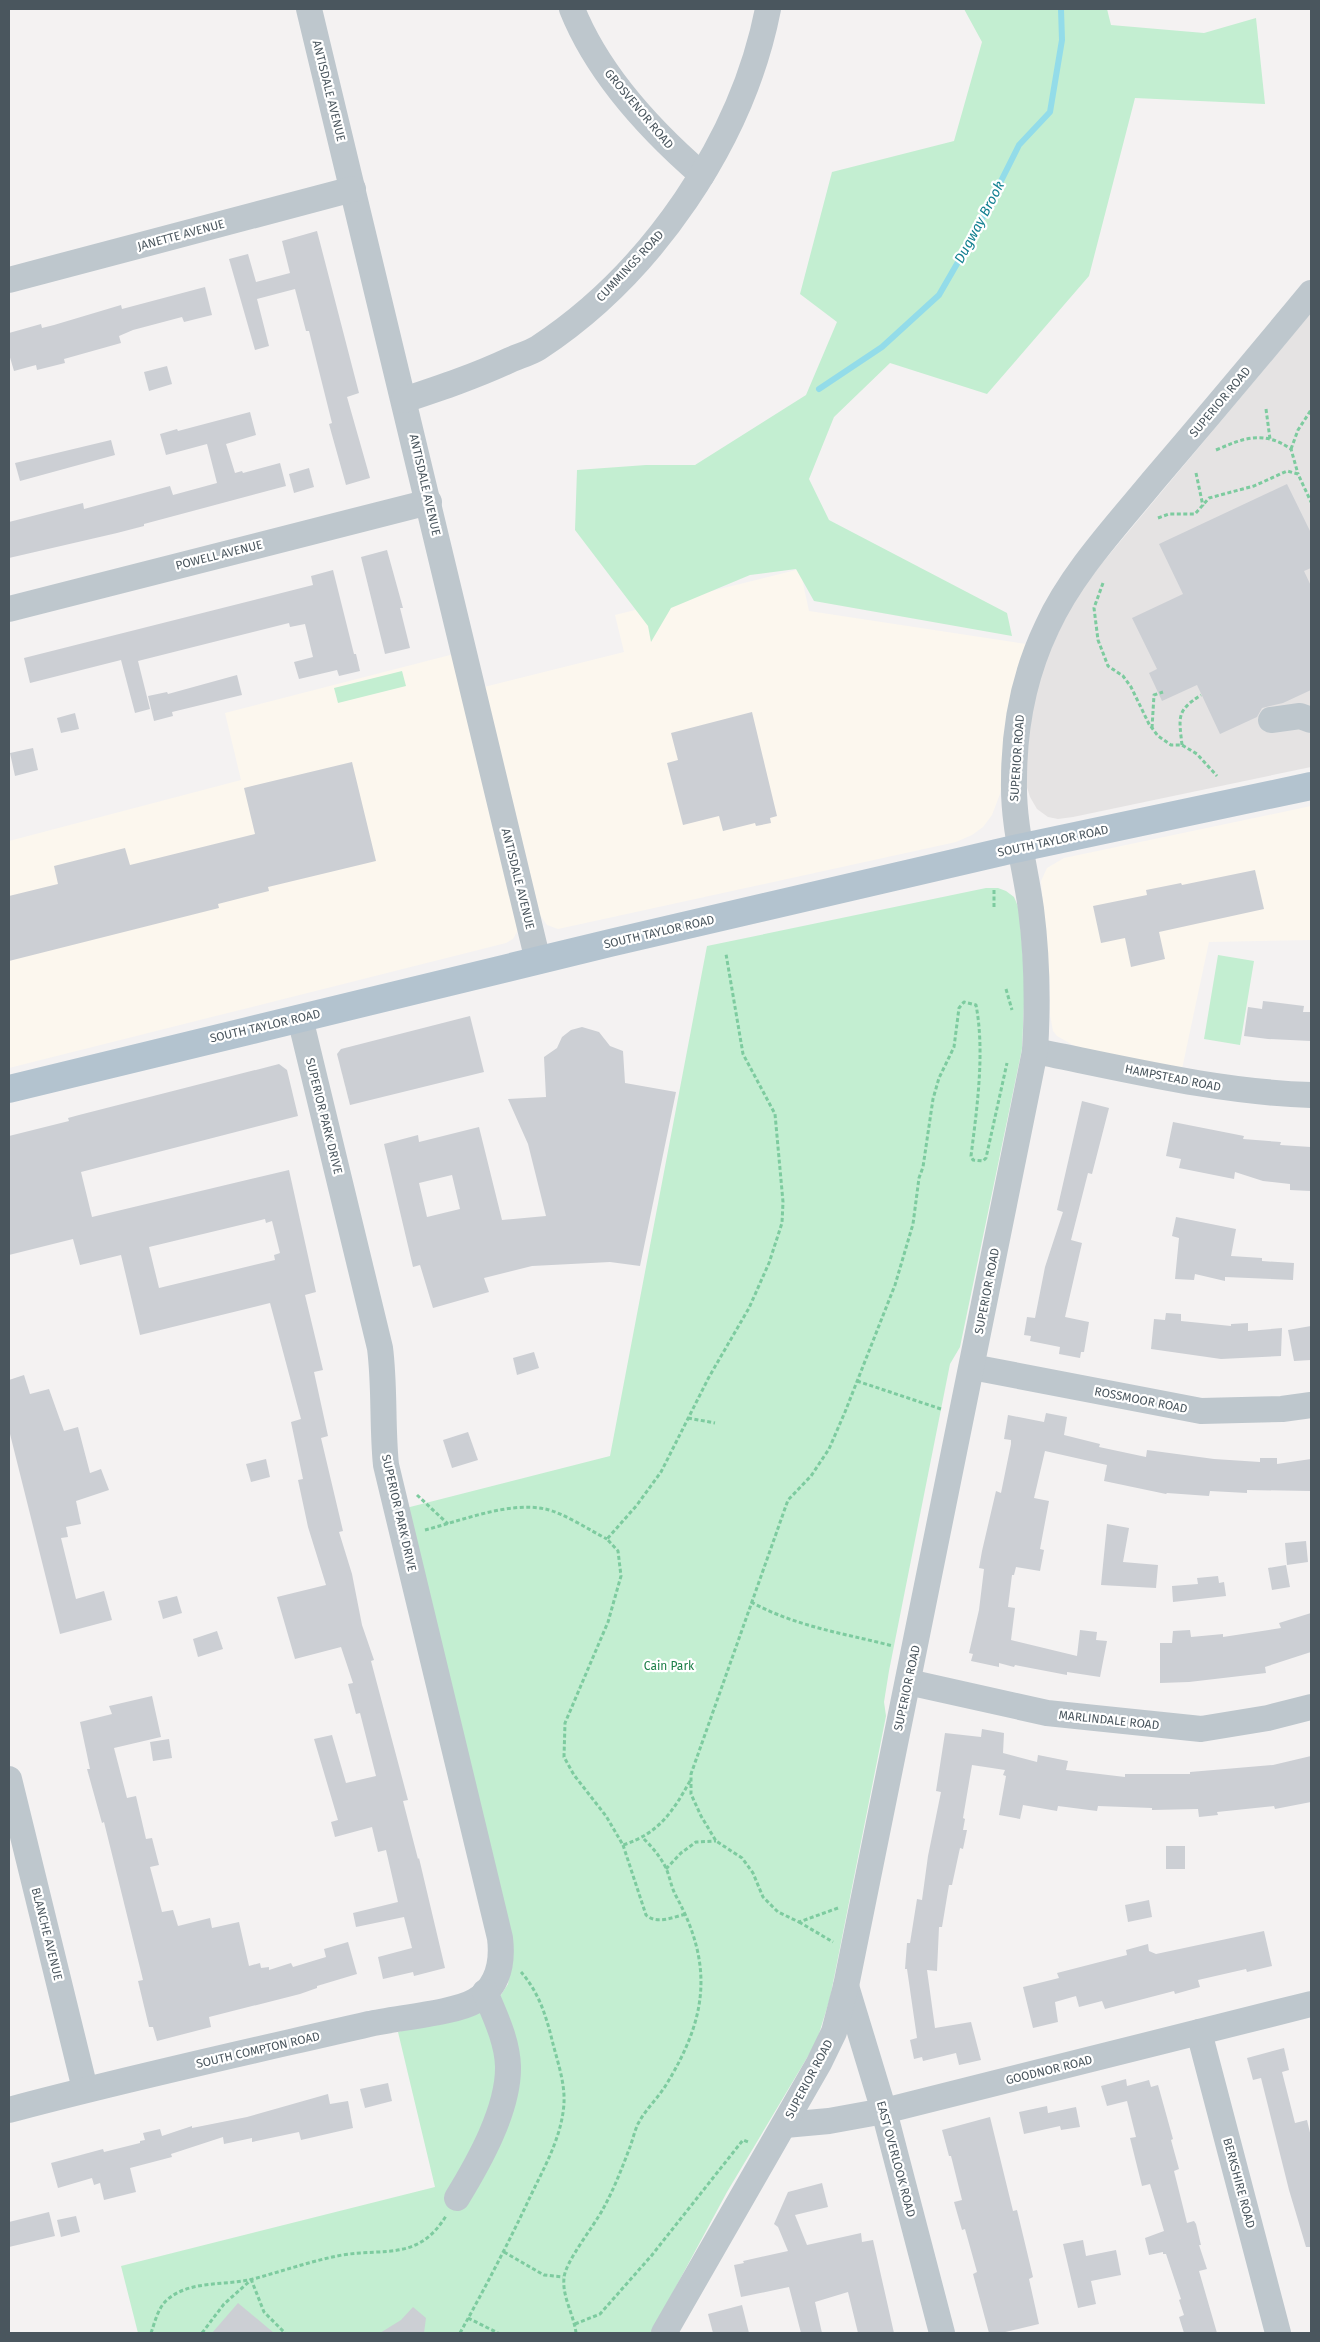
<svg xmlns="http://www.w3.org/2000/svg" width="1320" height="2342" font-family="'Fira Sans',sans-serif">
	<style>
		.commercial { fill: #fcf7ee }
		.education { fill: #e5e3e3 }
		.green { fill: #c3eed1 }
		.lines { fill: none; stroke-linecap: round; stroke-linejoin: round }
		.stream { stroke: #93dce9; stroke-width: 6 }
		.building { fill: #cccfd4; fill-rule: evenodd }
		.path { stroke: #7dcb9f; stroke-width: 3; stroke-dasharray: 4 2.5; stroke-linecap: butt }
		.minor { stroke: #bec7cd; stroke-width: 26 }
		.major { stroke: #b3c3cf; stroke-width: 28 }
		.labels { text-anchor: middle; stroke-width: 4.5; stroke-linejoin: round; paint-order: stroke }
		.street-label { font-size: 12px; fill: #4a565e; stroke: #fff }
		.park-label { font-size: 12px; fill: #1c7e47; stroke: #fff }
		.water-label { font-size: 14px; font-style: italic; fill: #138091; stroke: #fff }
	</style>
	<rect width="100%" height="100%" fill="#f4f2f2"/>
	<g class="commercial">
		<path d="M800,569L809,611L1026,644L1000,794L992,815L983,827L972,835L956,842L558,929L547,925L540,915L484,687L624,652L615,615Z"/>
		<path d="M454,654L518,923L517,932L513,939L506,943L9,1068V841L241,780L225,713Z"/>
		<path d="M1311,806V940L1209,942L1182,1069L1080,1049L1057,1036L1053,1031L1050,1015V984L1041,881L1047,868L1064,858Z"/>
	</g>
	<path class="education" d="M1311,313V767L1073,817L1058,819L1048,817L1037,809L1030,797L1025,781L1026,762L1034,695L1044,664L1070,607L1093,574Z"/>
	<g class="green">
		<path d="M964,9H1107L1111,25L1204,33L1256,18L1265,104L1135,98L1089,276L987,394L890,363L834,417L809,479L829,520L1007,613L1012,636L814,601L796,569L750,575L671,608L651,642L648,626L575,530L577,470L646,465H695L806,395L837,322L800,294L832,172L954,141L982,42Z"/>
		<path d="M402,671L406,686L338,703L334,688Z"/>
		<path d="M986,888H998L1006,891L1014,897L1019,909L1025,982L1022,1049L960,1347L950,1364L889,1671L884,1702L886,1716L830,1998L818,2037L811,2051L727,2192L651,2333H138L121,2266L435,2187L398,2032L495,2004L508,1984L512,1959L406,1508L610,1456L707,946Z"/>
		<path d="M1218,955L1254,961L1240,1045L1204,1039Z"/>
	</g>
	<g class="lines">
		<path class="stream" d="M819,389L882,347L939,295L976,231L1019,145L1050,112L1062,40L1061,9"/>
	</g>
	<g class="building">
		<path d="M317,231L359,393L347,397L370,478L346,485L332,435L329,424L332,423L309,331H306L295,289L257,299L269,346L255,350L229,259L248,254L256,282L290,273L282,241Z"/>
		<path d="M205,287L212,315L184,322L182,317L133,330L119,336L121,343L64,359L65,363L37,370L36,365L14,371L9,354V333L41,324L42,328L54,325L121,305L122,309Z"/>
		<path d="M167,366L172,384L149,391L144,372Z"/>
		<path d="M250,412L256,435L226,444L235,473L242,471L243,473L280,463L286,486L144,524V526L117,533L9,558V522L83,503L84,509L170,486L173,495L217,483L207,444L166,455L160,434L177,429L178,431Z"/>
		<path d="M111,440L115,455L20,481L15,463Z"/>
		<path d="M309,468L314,487L294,493L289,474Z"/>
		<path d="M1287,484L1311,533V568L1304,571L1311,586V690L1283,703L1262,708L1257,717L1220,734L1197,685L1162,701L1149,673L1157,669L1132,618L1183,594L1159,544Z"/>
		<path d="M387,550L403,608H400L410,648L385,654L361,557Z"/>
		<path d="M333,570L354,654H356L360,671L339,676L337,670L299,679L294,662L313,657L305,624L290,627L289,623L138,661L150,709L135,713L121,660L30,683L24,658L313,585L311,576Z"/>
		<path d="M237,675L242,695L172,712L173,716L154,721L148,696L167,692L168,694Z"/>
		<path d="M752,712L777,816L770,818L771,823L756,826L755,823L723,831L719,816L683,825L667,763L678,760L671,733Z"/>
		<path d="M75,713L79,729L61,733L57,718Z"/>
		<path d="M33,748L38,770L15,776L10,753Z"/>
		<path d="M352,762L376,861L268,887L269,891L218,904L219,908L9,961V896L58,884L54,866L125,848L130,865L255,834L244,788Z"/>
		<path d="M1255,870L1264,909L1159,932L1165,959L1131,967L1125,938L1101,943L1093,906L1147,895L1146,890L1181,883L1182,885Z"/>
		<path d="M1263,1001L1304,1006L1303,1012H1311V1041L1268,1039L1244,1036L1248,1007L1262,1009Z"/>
		<path d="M470,1016L484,1072L350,1105L337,1054L341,1049Z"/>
		<path d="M582,1027L599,1032L610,1046L623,1051L625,1083L676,1092L640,1266L610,1262L532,1266L484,1278L489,1292L433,1308L420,1265L413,1267L384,1144L418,1135L419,1142L479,1127L502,1220L546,1216L528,1144L508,1099L546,1097L544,1057L557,1048L562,1037L571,1030ZM452,1175L460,1209L427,1217L419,1183Z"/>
		<path d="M279,1064L287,1070L298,1116L81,1172L92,1217L289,1170L316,1292L305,1295L323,1370L314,1372L328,1436L321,1438L343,1531L339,1532L352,1574L362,1625L374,1660L371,1661L408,1800L403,1801L418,1859L419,1858L445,1968L414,1976L413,1972L383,1979L378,1957L412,1948L404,1917L356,1927L353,1913L398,1902L386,1850L378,1852L372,1827L335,1837L331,1822L338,1820L314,1739L332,1735L346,1783L376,1776L360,1713L356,1714L348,1684L353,1683L341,1647L295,1659L277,1597L326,1585L308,1527L298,1480L303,1479L291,1422L301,1419L270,1303L140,1335L121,1255L80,1265L73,1239L9,1255V1136L69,1121L68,1118L79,1115ZM265,1219L266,1223L272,1221L280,1253L274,1255L275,1260L159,1288L149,1247Z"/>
		<path d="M1082,1101L1109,1108L1092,1174L1088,1173L1071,1240L1082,1243L1065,1317L1089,1322L1084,1352H1081L1080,1358L1059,1354L1060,1347L1030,1341L1031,1336L1024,1335L1027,1317L1035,1318L1045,1267L1063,1212L1057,1210Z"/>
		<path d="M1173,1122L1244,1136L1243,1139L1281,1142L1280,1145L1311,1147V1191L1290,1190V1184L1263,1181L1235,1172L1234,1179L1179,1168L1181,1159L1166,1156Z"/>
		<path d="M1176,1217L1236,1229L1231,1256L1262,1258V1261L1294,1263L1293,1280L1225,1277V1281L1195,1274L1194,1280L1175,1279L1179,1238L1172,1236Z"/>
		<path d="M1166,1313L1181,1314V1321L1231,1326V1324L1248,1323V1331L1282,1328L1281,1356L1221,1359L1151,1349L1154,1319L1165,1320Z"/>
		<path d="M1311,1326V1360L1294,1361L1288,1330Z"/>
		<path d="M534,1352L539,1368L517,1375L513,1358Z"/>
		<path d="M24,1375L30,1394L49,1389L64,1431L78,1427L90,1473L101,1469L109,1490L76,1501L81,1524L66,1527L68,1537L61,1538L76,1599L104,1591L112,1620L60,1634L9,1430V1380Z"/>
		<path d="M1046,1413L1067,1417L1064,1435L1100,1444L1099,1447L1146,1457L1147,1450L1214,1459L1260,1462V1458H1277V1464L1311,1459V1491L1247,1490V1493L1210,1491L1209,1496L1167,1493L1166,1494L1104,1481L1107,1465L1045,1451L1034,1498L1049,1501L1040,1549L1044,1550L1040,1571L1016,1567L1014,1575H1012L1008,1607L1015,1608L1011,1640L1077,1656L1080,1630L1097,1632L1096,1640L1107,1641L1100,1677L1067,1672V1675L1015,1665L1014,1667L999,1663V1667L971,1661L973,1654L969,1653L979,1610L984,1569L979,1568L982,1551L996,1491L1001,1493L1011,1444V1440L1004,1439L1008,1415L1044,1422Z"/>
		<path d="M468,1432L478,1460L452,1468L443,1440Z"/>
		<path d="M266,1459L270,1477L251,1482L246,1464Z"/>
		<path d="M1107,1524L1129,1528L1123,1562L1158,1565L1156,1588L1101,1585Z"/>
		<path d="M1306,1541L1308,1562L1287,1565L1285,1543Z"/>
		<path d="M1286,1565L1290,1587L1272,1590L1268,1568Z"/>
		<path d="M1218,1576L1219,1583L1224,1582L1226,1596L1173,1602L1172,1586L1198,1584L1197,1578Z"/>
		<path d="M177,1596L182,1613L163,1619L158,1601Z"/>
		<path d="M1311,1613V1652L1265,1667L1266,1673L1189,1682L1160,1683V1643H1172L1173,1631L1190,1630L1191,1637L1223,1634V1637L1281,1628L1279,1623Z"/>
		<path d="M217,1631L223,1649L198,1657L193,1639Z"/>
		<path d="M152,1696L161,1737L114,1748L127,1798L136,1796L146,1839L152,1838L159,1865L150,1867L162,1912L173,1910L178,1926L210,1918L212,1928L239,1922L249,1966L260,1963L261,1968L269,1967V1970L291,1963L293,1967L326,1957L324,1949L348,1942L357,1974L317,1986V1988L300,1994L209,2017L211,2027L157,2041L153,2027H149L138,1981L143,1980L104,1822L102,1823L87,1769H90L80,1722L112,1714L109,1706Z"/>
		<path d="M982,1729L1004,1733L1003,1753L1037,1762L1038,1755L1068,1761L1066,1770L1125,1777V1774H1190V1772L1273,1765L1311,1756V1802L1275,1809L1274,1806L1217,1812L1218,1815L1199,1817L1198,1809L1152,1810V1808L1098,1806L1097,1811L1058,1806L1057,1811L1023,1805L1020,1819L999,1815L1006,1776L1003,1775L1005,1770L972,1765L963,1818L965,1819L963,1830H967L963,1849L960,1848L952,1885H949L942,1927H939L937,1971L927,1970L935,2028L971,2022L981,2060L959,2065L956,2053L923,2061L922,2057L914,2059L910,2040L917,2038L907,1969H905L907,1943H910L917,1899L922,1900L928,1856L941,1792L936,1791L945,1733L981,1737Z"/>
		<path d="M169,1739L172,1758L153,1761L150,1742Z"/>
		<rect x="1166" y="1846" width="19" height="23"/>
		<path d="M1149,1900L1152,1917L1128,1922L1125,1905Z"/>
		<path d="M1264,1931L1272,1966L1247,1972L1246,1969L1198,1980L1200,1987L1175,1994L1174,1991L1105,2009L1102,2001L1079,2007L1076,1996L1055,2002L1058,2022L1033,2028L1023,1987L1059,1978L1057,1973L1127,1955L1126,1950L1148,1944L1149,1951L1156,1954Z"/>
		<path d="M1284,2048L1289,2070L1282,2072L1295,2123L1307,2120L1311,2137V2247H1306L1289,2190L1261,2078L1253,2080L1247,2058Z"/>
		<path d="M1126,2079L1127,2086L1149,2080L1151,2087L1158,2085L1173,2139L1171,2140L1179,2169L1174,2171L1187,2223L1194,2221L1196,2224L1201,2245H1199L1207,2269L1199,2271L1217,2333H1184L1179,2317L1184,2315L1179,2300L1181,2299L1166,2254H1163V2252L1149,2255L1145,2238L1164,2231L1150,2184L1142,2186L1130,2138L1136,2137L1127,2101L1107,2106L1101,2086Z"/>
		<path d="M388,2083L392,2101L365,2108L360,2089Z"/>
		<path d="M328,2094L330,2104L348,2101L353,2128L301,2140L299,2132L252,2142V2138L224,2144L223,2137L171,2154L172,2157L130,2168L136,2192L104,2200L100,2183L94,2185L92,2178L58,2188L51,2163L103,2149L104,2152L140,2143V2141L145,2140L143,2133L160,2129L162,2136L192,2126V2128L247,2117Z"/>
		<path d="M1047,2106L1048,2113L1076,2107L1080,2127L1061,2130L1060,2126L1024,2134L1019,2112Z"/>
		<path d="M990,2117L1013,2211L1017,2210L1033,2277L1029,2279L1039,2324L1001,2333H989L973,2274L977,2272L965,2229L962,2230L954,2202L962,2200L951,2156H949L942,2130Z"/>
		<path d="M822,2183L828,2207L795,2215L807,2245L861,2233L862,2242L873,2240L894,2333H858L848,2292L815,2302L822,2333H801L789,2287L741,2297L734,2265L744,2263L743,2261L788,2251L778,2227L774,2224L788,2192Z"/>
		<path d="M49,2212L55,2236L9,2247V2222Z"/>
		<path d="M76,2216L80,2232L61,2237L57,2220Z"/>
		<path d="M1083,2240L1086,2256L1116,2250L1121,2275L1091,2281L1096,2304L1078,2308L1063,2244Z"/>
		<path d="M238,2303L274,2333H212Z"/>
		<path d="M742,2305L749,2333H713L708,2314Z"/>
		<path d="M413,2307L426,2318L424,2333H380L401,2320Z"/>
	</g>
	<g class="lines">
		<g class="path">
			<path d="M1266,409L1270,439"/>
			<path d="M1291,449L1298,430L1311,410"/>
			<path d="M1216,450C1244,438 1263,430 1291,449L1298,474"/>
			<path d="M1196,473L1203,506"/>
			<path d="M1158,518L1169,514H1195L1209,498L1254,486L1287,471L1298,474L1311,502"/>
			<path d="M1103,583L1094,608L1098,640L1108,666L1123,676L1131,687L1149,724L1158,736L1171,745H1182L1197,754L1217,776"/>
			<path d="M1152,728L1154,695L1163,692"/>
			<path d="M1182,745C1179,717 1176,711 1201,695"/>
			<path d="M994,890V908"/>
			<path d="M1006,989L1012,1010"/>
			<path d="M857,1381L941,1409"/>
			<path d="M688,1418L715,1423"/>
			<path d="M417,1495L448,1524"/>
			<path d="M425,1530C460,1521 510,1501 545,1509C562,1512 591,1531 607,1539"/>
			<path d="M751,1602C797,1627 843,1633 893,1646"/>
			<path d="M690,1781C672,1813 659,1833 623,1845L606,1816L574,1775L564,1757L565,1723L608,1622L621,1576L618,1551L607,1539L637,1505L661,1472L709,1377L749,1308L769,1263L782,1223L783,1202L775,1114L743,1054L726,954"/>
			<path d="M623,1845L646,1915C657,1925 673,1917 686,1914"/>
			<path d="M666,1869L681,1853L696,1842L716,1841"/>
			<path d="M838,1908L799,1922L778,1912L763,1897L753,1873L742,1858L716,1841L701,1816L691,1794V1774L788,1500L811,1476L829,1449L845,1412L895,1285L913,1224L919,1178L923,1167L933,1099L939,1078L954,1047L959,1008L964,1002L976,1005C985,1052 977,1108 971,1156L973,1160L983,1161L986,1158L1007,1063"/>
			<path d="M799,1922L833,1942"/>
			<path d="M504,2252L544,2275L563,2277"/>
			<path d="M251,2279L264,2312L285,2333"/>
			<path d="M468,2318L498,2333"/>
			<path d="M575,2324L600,2314L652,2255L743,2140L748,2142"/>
			<path d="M151,2333C155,2322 158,2307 168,2299C191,2280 225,2286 253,2279C283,2271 311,2261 342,2255C386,2248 418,2261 446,2216"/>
			<path d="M202,2333L224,2304L251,2280"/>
			<path d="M460,2333C485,2288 509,2242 531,2195C545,2166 562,2136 564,2103C565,2082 557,2060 552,2040C546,2015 538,1991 521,1972"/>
			<path d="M576,2333C574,2315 562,2297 564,2278C565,2262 594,2226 603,2209C614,2189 622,2168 630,2147C633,2139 635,2129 639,2122C646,2109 658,2098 666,2085C707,2018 714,1966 676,1896C671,1887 670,1877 666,1868C660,1856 652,1847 643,1838"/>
		</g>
		<g class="minor">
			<path d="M309,9L538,961"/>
			<path d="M572,9C598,74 650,130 702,175"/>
			<path d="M9,280L353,189"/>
			<path d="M404,400C440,388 476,376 510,360C519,356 530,353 538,348C651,274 742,141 768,9"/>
			<path d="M9,609L429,502"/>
			<path d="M1271,720L1300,716L1311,720"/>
			<path d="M1035,1051C1126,1069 1218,1092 1311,1095"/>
			<path d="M972,1367L1201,1411L1282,1409L1311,1405"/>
			<path d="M908,1682L1047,1713L1201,1729L1268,1718L1311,1707"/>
			<path d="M9,1779L85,2089"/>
			<path d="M846,1986L884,2111L942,2333"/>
			<path d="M1199,2032L1278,2333"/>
			<path d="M9,2110C128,2078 248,2052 369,2024C395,2018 455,2013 475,2001C498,1987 503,1963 500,1938L386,1465C382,1426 385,1387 380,1348L300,1018"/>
			<path d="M785,2125L829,2121L884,2111L1311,2004"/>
			<path d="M457,2198C479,2162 509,2109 508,2066C507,2040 495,2016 485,1992"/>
			<path d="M664,2333L819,2063L834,2032L846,1986L1035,1051C1038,1003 1037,956 1031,909C1025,866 1013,825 1014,781C1014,728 1024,675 1047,627C1071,574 1116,526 1153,481C1206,419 1259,356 1311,293"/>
		</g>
		<path class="major" d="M9,1089L610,943L1019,848L1311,786"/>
	</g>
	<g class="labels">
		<g class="street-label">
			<text transform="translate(329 91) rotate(76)" y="4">ANTISDALE AVENUE</text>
			<text transform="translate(639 109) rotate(50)" y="4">GROSVENOR ROAD</text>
			<text transform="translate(181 235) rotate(-15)" y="4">JANETTE AVENUE</text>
			<text transform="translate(630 266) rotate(-47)" y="4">CUMMINGS ROAD</text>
			<text transform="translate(1220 402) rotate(-50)" y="4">SUPERIOR ROAD</text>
			<text transform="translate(425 485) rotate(77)" y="4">ANTISDALE AVENUE</text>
			<text transform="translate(219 555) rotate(-14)" y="4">POWELL AVENUE</text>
			<text transform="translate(1017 758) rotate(-86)" y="4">SUPERIOR ROAD</text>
			<text transform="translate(1053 841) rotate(-12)" y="4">SOUTH TAYLOR ROAD</text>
			<text transform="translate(518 879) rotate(76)" y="4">ANTISDALE AVENUE</text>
			<text transform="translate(659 932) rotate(-13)" y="4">SOUTH TAYLOR ROAD</text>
			<text transform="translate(265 1026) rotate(-13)" y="4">SOUTH TAYLOR ROAD</text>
			<text transform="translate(1173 1078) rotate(11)" y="4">HAMPSTEAD ROAD</text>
			<text transform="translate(324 1116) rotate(76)" y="4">SUPERIOR PARK DRIVE</text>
			<text transform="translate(987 1291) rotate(-79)" y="4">SUPERIOR ROAD</text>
			<text transform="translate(1141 1400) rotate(11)" y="4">ROSSMOOR ROAD</text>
			<text transform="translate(399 1513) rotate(77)" y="4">SUPERIOR PARK DRIVE</text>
			<text transform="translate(907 1688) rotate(-78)" y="4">SUPERIOR ROAD</text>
			<text transform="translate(1109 1720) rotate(6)" y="4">MARLINDALE ROAD</text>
			<text transform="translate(47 1934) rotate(76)" y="4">BLANCHE AVENUE</text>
			<text transform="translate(258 2050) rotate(-13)" y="4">SOUTH COMPTON ROAD</text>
			<text transform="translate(1049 2070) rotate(-14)" y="4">GOODNOR ROAD</text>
			<text transform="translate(809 2079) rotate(-62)" y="4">SUPERIOR ROAD</text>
			<text transform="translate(896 2159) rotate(75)" y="4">EAST OVERLOOK ROAD</text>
			<text transform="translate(1239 2183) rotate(75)" y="4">BERKSHIRE ROAD</text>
		</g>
		<g class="park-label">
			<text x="669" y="1670">Cain Park</text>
		</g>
		<g class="water-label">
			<text transform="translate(979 222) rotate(-62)" y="5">Dugway Brook</text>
		</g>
	</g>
	<rect width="1320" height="2342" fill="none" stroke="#4a565e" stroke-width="20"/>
</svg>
